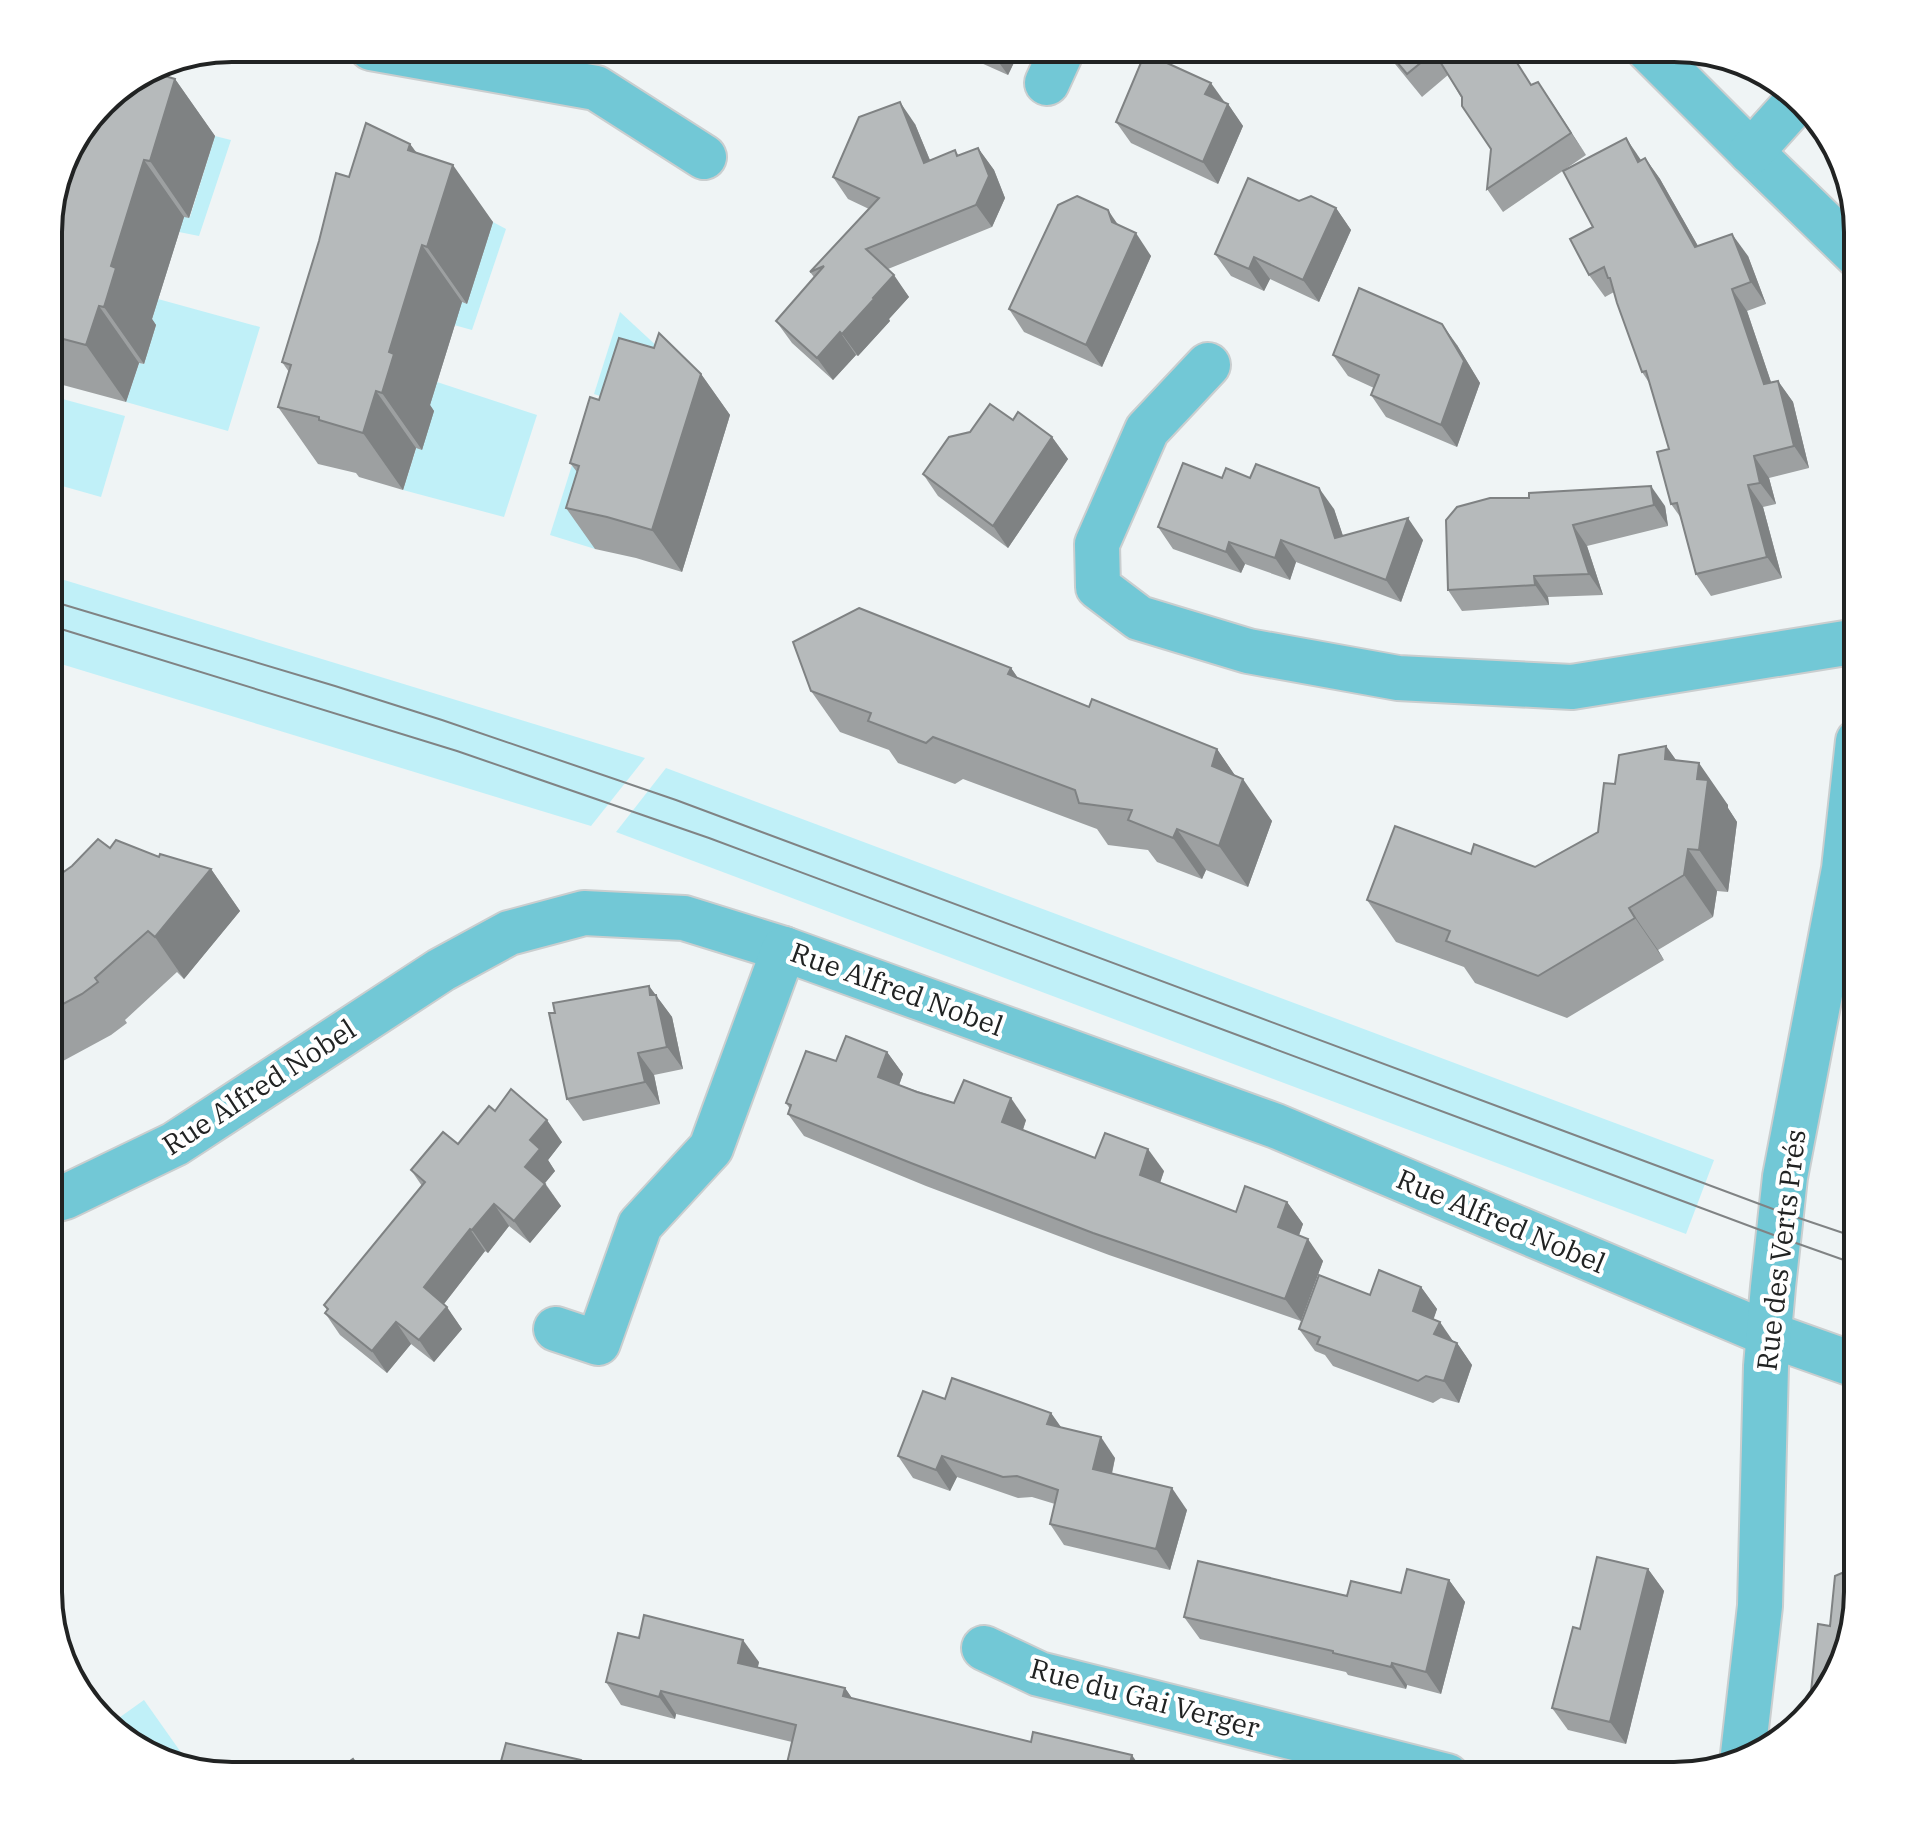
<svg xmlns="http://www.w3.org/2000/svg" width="1906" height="1824" font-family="'IBM Plex Serif',serif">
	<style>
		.green { fill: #c0f0f8 }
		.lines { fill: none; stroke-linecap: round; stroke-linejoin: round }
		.minor-casing { stroke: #cacecf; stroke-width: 48 }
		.minor { stroke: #72c8d6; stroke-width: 44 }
		.tram { stroke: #808384; stroke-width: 2 }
		.wall { fill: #9da0a1 }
		.shaded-wall { fill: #7f8283 }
		.building { fill: #b6babb; stroke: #7f8283; stroke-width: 2 }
		.labels { text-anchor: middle; stroke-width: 8; stroke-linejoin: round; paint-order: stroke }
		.street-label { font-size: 28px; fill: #212323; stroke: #fff }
		.rim { fill: none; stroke: #212323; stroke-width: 4 }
	</style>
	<rect width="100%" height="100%" fill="#eff4f5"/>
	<g class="green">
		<path d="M215,136L231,140L199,236L179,232L183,217H190Z"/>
		<path d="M493,222L506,229L472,330L454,325L461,302L467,303Z"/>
		<path d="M158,299L260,327L228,431L126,402L139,363L144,364L156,325L151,323Z"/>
		<path d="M620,312L688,375L618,402L594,394Z"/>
		<path d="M437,382L537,415L504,517L403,490Z"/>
		<path d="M48,395L125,416L101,497L48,482Z"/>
		<path d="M584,427L595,549L550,535Z"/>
		<path d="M48,575L645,758L591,826L48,660Z"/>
		<path d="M666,768L1714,1160L1686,1234L616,832Z"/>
		<path d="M144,1700L192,1768L161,1762L109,1725Z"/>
	</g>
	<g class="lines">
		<g class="minor-casing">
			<g id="minor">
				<path d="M371,48L596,88L704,157"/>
				<path d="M1647,48L1751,152L1858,256"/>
				<path d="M1047,83L1063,48"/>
				<path d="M1751,152L1798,100"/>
				<path d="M1208,365L1147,430L1097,544L1098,587L1139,618L1248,651L1398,678L1572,687L1858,641"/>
				<path d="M48,1202L65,1197L175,1144L441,970L509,933L584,913L684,918L784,949L1276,1126L1768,1334L1858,1366"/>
				<path d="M556,1329L598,1343L640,1225L711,1148L784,949"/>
				<path d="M984,1648L1039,1674L1447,1776"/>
				<path d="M1742,1763L1760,1606L1766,1366L1773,1287L1785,1177L1844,869L1858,741"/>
			</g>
		</g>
		<use href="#minor" class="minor"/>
		<g class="tram">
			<path d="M48,600L335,686L442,720L676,800L1781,1212L1858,1238"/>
			<path d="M48,625L457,751L709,838L1779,1237L1858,1265"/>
		</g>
	</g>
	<g class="wall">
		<path d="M957,48H1021L1008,75L961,54Z"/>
		<path d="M1382,48H1489L1532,85L1538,82L1586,155L1503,212L1487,189L1491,149L1448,75L1422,97Z"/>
		<path d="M175,79L215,136L189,218L184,217L152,319L156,325L144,364L139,363L126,402L48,381V220Z"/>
		<path d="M1225,103L1228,104L1243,126L1218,184L1131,143L1116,122Z"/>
		<path d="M915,124L930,160L955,150L959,156L978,148L994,170L1005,198L992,227L888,269L909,297L889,319L890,321L858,356L856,355L833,380L792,343L776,321L814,277L810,272L869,209L848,199L833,177Z"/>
		<path d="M410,144L417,153L493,222L467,304L462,302L430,405L434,411L422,450L416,448L403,490L359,477L356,473L318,464L278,407L289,372L282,362L349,177Z"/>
		<path d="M1645,158L1660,179L1698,246L1748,256L1766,304L1747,311L1771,382L1778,381L1793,402L1809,468L1769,478L1776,504L1763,507L1782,578L1711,596L1696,574L1681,518L1671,504L1669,449L1650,384L1642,372L1614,292L1605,297L1589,275L1593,227L1641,160Z"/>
		<path d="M1299,201L1336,208L1351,230L1319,302L1270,279L1264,291L1231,276L1215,254Z"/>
		<path d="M1118,225L1151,256L1102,367L1024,332L1009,309Z"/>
		<path d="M1457,345L1480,383L1457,447L1386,417L1371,395L1374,388L1348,376L1333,355Z"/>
		<path d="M701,374L730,415L682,572L636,558L595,549L566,508L577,472L570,463L599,400Z"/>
		<path d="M1013,420L1052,437L1068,459L1008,548L938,496L923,474L970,432Z"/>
		<path d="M1222,478L1334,509L1343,536L1423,540L1401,602L1296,562L1290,580L1245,564L1241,573L1173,549L1158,527Z"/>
		<path d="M1490,498L1665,506L1668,526L1587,546L1603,595L1548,597L1549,605L1462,611L1448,590Z"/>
		<path d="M1011,668L1018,678L1089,707L1217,749L1235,776L1272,821L1248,887L1206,870L1202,879L1157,862L1148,850L1108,845L1097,829L963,779L955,784L898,763L889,750L840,732L811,691Z"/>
		<path d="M1666,746L1676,760L1728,805V808L1737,822L1728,892L1717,891L1713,917L1658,950L1664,960L1567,1018L1475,983L1464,967L1396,942L1367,900L1471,854L1535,867L1598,832L1615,784Z"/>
		<path d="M110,848L211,869L240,911L184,979L177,972L125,1020L127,1023L111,1035L63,1061L48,1067V883L72,866Z"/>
		<path d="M649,986L672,1017L683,1069L654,1075L660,1104L583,1121L567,1099L555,1013Z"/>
		<path d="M887,1052L903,1074L899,1085L954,1103L1026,1120L1023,1130L1095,1158L1164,1171L1160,1183L1236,1212L1287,1202L1303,1224L1299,1235L1323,1261L1301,1321L1109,1255L926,1186L804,1136L788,1114L790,1109L786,1103L836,1061Z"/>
		<path d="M495,1111L562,1142L548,1160L555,1171L545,1183L561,1206L530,1243L509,1226L488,1253L485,1251L444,1304L462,1329L434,1362L411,1344L387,1373L340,1335L325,1313L327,1310L324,1305L422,1186L411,1170L458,1144Z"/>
		<path d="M1421,1287L1437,1309L1433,1319L1454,1342L1457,1343L1472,1365L1459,1403L1441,1398L1433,1403L1333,1366L1325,1355L1315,1351L1299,1329L1370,1295Z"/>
		<path d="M945,1399L1051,1413L1061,1428L1115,1458L1112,1474L1187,1510L1170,1570L1064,1545L1050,1524L1055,1504L1032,1497L1018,1498L957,1477L950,1491L913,1478L898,1456Z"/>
		<path d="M1648,1569L1664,1591L1626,1744L1568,1730L1552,1708L1580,1629Z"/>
		<path d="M1449,1580L1465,1602L1441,1694L1407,1685L1406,1689L1348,1675L1346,1672L1200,1639L1184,1617L1347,1596L1401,1593Z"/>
		<path d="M639,1638L759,1662L758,1667L845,1688L852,1698L1146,1776H784L792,1742L676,1714L675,1719L621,1705L606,1682Z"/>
	</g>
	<g class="shaded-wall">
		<path d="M995,48H1021L1008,75L992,53Z"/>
		<path d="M175,79L215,136L189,218L150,161Z"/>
		<path d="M1538,82L1553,104L1586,155L1571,133Z"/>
		<path d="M1211,83L1226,104L1205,94Z"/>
		<path d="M900,102L915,124L940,185L924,163Z"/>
		<path d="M1228,104L1243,126L1218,184L1203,162Z"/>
		<path d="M1626,138L1641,160L1638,162Z"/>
		<path d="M410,144L444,192L453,165L493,222L467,304L427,247L408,150Z"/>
		<path d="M978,148L994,170L1005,198L992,227L976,205Z"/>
		<path d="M1645,158L1660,179L1711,269L1695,247Z"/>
		<path d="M144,160L184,217L152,319L156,325L144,364L104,307L111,266Z"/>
		<path d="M1336,208L1351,230L1319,302L1303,280Z"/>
		<path d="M1108,210L1123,232L1112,222Z"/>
		<path d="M1136,233L1151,256L1102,367L1086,345Z"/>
		<path d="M1732,234L1748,256L1766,304L1751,282Z"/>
		<path d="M422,245L462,302L430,405L434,411L422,450L382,393L389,352Z"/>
		<path d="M1254,257L1270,279L1264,291L1249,269Z"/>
		<path d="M894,275L909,297L889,319L890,321L858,356L842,334Z"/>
		<path d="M1732,289L1747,311L1779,406L1764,384Z"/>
		<path d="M99,306L139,363L126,402L86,345Z"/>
		<path d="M1442,324L1457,345L1480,383L1457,447L1441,425Z"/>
		<path d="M840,332L856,355L833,380L817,358Z"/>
		<path d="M701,374L730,415L682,572L652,530Z"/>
		<path d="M1778,381L1793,402L1809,468L1794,446Z"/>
		<path d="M376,391L416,448L403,490L363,433Z"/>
		<path d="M1052,437L1068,459L1008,548L993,526Z"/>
		<path d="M1754,456L1769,478L1776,504L1760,483Z"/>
		<path d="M1748,485L1763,507L1782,578L1767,557Z"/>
		<path d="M1651,486L1665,506L1668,526L1654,505Z"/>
		<path d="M1319,488L1334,509L1351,560L1335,538Z"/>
		<path d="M1408,518L1423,540L1401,602L1386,580Z"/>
		<path d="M1573,525L1587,546L1603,595L1589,574Z"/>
		<path d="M1281,540L1296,562L1290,580L1275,558Z"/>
		<path d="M1229,542L1245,564L1241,573L1226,552Z"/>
		<path d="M1534,576L1548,597L1549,605L1535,585Z"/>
		<path d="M1011,668L1040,710L1008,674Z"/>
		<path d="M1666,746L1695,787L1665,759Z"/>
		<path d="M1217,749L1241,784L1243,779L1272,821L1248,887L1219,846L1212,766Z"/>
		<path d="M1699,763L1728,805V808L1737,822L1728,892L1699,850L1697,779Z"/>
		<path d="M1177,829L1206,870L1202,879L1173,838Z"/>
		<path d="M1688,849L1717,891L1713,917L1684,875Z"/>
		<path d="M211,869L240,911L184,979L155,937Z"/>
		<path d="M1629,908L1658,950L1664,960L1635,918Z"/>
		<path d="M649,986L672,1017L683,1069L667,1047L650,995Z"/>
		<path d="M887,1052L903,1074L894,1099L878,1077Z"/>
		<path d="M638,1053L654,1075L660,1104L645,1082Z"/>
		<path d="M1011,1098L1026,1120L1018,1144L1002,1122Z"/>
		<path d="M547,1120L562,1142L548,1160L555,1171L540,1189L525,1167L530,1140Z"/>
		<path d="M1148,1149L1164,1171L1155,1197L1140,1175Z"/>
		<path d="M545,1184L561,1206L530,1243L514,1221Z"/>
		<path d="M1287,1202L1303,1224L1294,1249L1278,1227Z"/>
		<path d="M494,1204L509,1226L488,1253L472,1230Z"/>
		<path d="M470,1229L485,1251L440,1309L424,1287Z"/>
		<path d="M1308,1239L1323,1261L1301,1321L1285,1299Z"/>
		<path d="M1421,1287L1437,1309L1429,1333L1413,1311Z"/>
		<path d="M447,1307L462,1329L434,1362L419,1340Z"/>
		<path d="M396,1322L411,1344L387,1373L372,1351Z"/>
		<path d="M1440,1322L1455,1344L1434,1334Z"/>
		<path d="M1457,1343L1472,1365L1459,1403L1444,1381Z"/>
		<path d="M1051,1413L1066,1434L1047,1424Z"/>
		<path d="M1101,1437L1115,1458L1108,1490L1093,1469Z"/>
		<path d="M942,1456L957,1477L950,1491L936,1470Z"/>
		<path d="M1172,1488L1187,1510L1170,1570L1156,1549Z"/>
		<path d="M1648,1569L1664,1591L1626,1744L1610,1722Z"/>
		<path d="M1449,1580L1465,1602L1441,1694L1426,1672Z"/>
		<path d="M743,1640L759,1662L753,1685L738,1663Z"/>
		<path d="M1392,1663L1407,1685L1406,1689L1391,1667Z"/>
		<path d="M845,1688L860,1710L843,1696Z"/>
		<path d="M661,1691L676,1714L675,1719L659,1697Z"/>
		<path d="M1132,1755L1146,1776H1127Z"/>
		<path d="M581,1760L592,1776H578Z"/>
		<path d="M826,1768L832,1776H824Z"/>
	</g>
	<g class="building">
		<path d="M981,48H995L992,53Z"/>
		<path d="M1385,48H1489L1492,52L1512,55L1531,85L1538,82L1571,133L1487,189L1491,149L1462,106V97L1434,52L1407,74Z"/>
		<path d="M1145,53L1211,83L1205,94L1228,104L1203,162L1116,122Z"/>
		<path d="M148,71L175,79L150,161L144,160L111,266L116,268L104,307L99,306L86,345L48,335V220L67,150L110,94Z"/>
		<path d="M900,102L924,163L955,150L957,156L978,148L989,176L976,205L866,249L894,275L873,298L874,299L842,334L840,332L817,358L776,321L824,266L810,272L879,198L833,177L859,117Z"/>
		<path d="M366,123L410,144L408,150L453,165L427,247L422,245L389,352L394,354L382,393L376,391L363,433L319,420V417L278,407L291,365L282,362L319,241L336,173L349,177Z"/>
		<path d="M1626,138L1638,162L1645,158L1695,247L1732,234L1751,282L1732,289L1764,384L1778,381L1794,446L1754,456L1760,483L1748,485L1767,557L1696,574L1677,503L1671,504L1657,452L1669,449L1646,371L1642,372L1617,303L1610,278H1608L1604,267L1589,275L1570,239L1593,227L1563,171Z"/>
		<path d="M1248,178L1299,201L1311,196L1336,208L1303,280L1254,257L1249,269L1215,254Z"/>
		<path d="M1077,196L1108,210L1112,222L1136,233L1086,345L1009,309L1058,205Z"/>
		<path d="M1359,288L1442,324L1464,361L1441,425L1371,395L1379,375L1333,355Z"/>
		<path d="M659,333L701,374L652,530L607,517L566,508L579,466L570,463L590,397L599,400L619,338L654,348Z"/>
		<path d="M990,404L1013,420L1018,412L1052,437L993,526L923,474L949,437L970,432Z"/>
		<path d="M1183,463L1222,478L1226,468L1250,478L1256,464L1319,488L1335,538L1408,518L1386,580L1281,540L1275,558L1229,542L1226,552L1158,527Z"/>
		<path d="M1651,486L1654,505L1573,525L1589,574L1534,576L1535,585L1448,590L1446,520L1457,507L1490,498H1529V493Z"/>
		<path d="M859,608L1011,668L1008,674L1089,707L1092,699L1217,749L1212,766L1243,779L1219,846L1177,829L1173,838L1128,820L1132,810L1079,803L1075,790L933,737L926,743L868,721L871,713L811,691L793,642Z"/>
		<path d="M1666,746L1665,759L1699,763L1697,779L1708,780L1699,850L1688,849L1684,875L1629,908L1635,918L1538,976L1446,941L1450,931L1367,900L1395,826L1471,854L1474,844L1535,867L1598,832L1604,783L1615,784L1619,755Z"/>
		<path d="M98,839L110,848L116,840L159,857L160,854L211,869L155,937L148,931L95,978L98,982L82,994L48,1012V883L72,866Z"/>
		<path d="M649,986L650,995H656L667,1047L638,1053L645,1082L567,1099L549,1013H555L553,1003Z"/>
		<path d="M846,1036L887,1052L878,1077L917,1092L954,1103L964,1080L1011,1098L1002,1122L1095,1158L1105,1133L1148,1149L1140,1175L1236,1212L1245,1186L1287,1202L1278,1227L1308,1239L1285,1299L1093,1233L911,1163L788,1114L791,1105L786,1103L806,1051L836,1061Z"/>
		<path d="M511,1089L547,1120L530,1140L540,1149L525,1167L545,1184L514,1221L494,1204L472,1230L470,1229L424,1287L447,1307L419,1340L396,1322L372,1351L325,1313L328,1309L324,1305L425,1182L411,1170L443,1132L458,1144L489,1106L495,1111Z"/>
		<path d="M1379,1270L1421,1287L1413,1311L1440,1322L1434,1334L1457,1343L1444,1381L1426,1376L1418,1381L1317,1344L1320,1337L1299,1329L1319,1275L1370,1295Z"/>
		<path d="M952,1378L1051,1413L1047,1424L1101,1437L1093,1469L1172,1488L1156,1549L1050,1524L1058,1490L1017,1476L1003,1477L942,1456L936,1470L898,1456L923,1391L945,1399Z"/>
		<path d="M1597,1557L1648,1569L1610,1722L1552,1708L1573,1627L1580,1629Z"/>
		<path d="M1198,1561L1347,1596L1351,1581L1401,1593L1407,1569L1449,1580L1426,1672L1392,1663L1391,1667L1333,1653V1651L1184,1617Z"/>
		<path d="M1858,1566V1592L1844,1663L1809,1711L1818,1624L1830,1626L1835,1576Z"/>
		<path d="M644,1615L743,1640L738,1663L845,1688L843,1696L1031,1742L1033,1732L1132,1755L1127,1776H860L826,1768L824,1776H784L796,1725L661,1691L659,1697L606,1682L618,1633L639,1638Z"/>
		<path d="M506,1743L581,1760L577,1776H579H497Z"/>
		<path d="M353,1759L365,1776H329Z"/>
	</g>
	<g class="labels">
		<g class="street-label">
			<text transform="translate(897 989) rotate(20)" y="10">Rue Alfred Nobel</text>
			<text transform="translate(259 1087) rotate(-33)" y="10">Rue Alfred Nobel</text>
			<text transform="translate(1501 1221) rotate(23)" y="10">Rue Alfred Nobel</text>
			<text transform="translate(1781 1250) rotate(-83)" y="10">Rue des Verts Prés</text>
			<text transform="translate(1145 1698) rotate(15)" y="10">Rue du Gai Verger</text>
		</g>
	</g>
	<path d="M0 0H1906V1824H0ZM232 62H1674A170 170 0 0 1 1844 232V1592A170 170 0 0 1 1674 1762H232A170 170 0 0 1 62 1592V232A170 170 0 0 1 232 62Z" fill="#fff" fill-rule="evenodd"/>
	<path class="rim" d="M232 62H1674A170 170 0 0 1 1844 232V1592A170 170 0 0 1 1674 1762H232A170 170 0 0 1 62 1592V232A170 170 0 0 1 232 62Z"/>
</svg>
